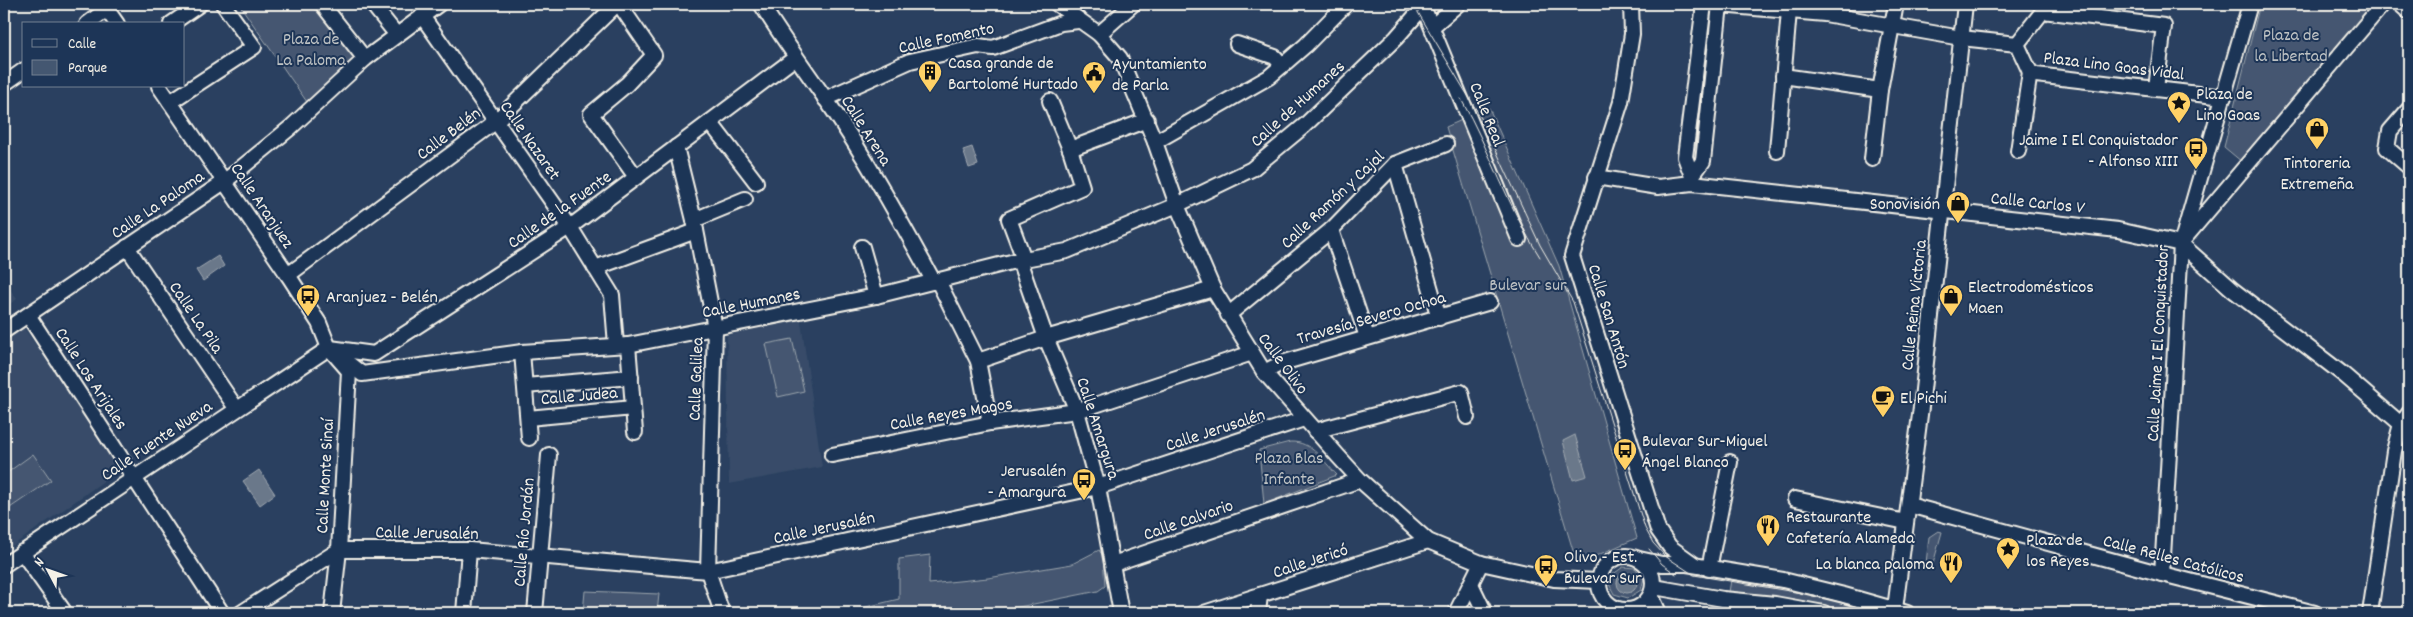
<svg xmlns="http://www.w3.org/2000/svg" width="2413" height="617" font-family="Dekko,sans-serif">
	<style>
		.built { fill: #374c69 }
		.green { fill: #445771; stroke: #9ca4ac; fill-rule: evenodd }
		.water { fill: #6a788a; stroke: #a1a8b0 }
		.lines { fill: none; stroke-linecap: round; stroke-linejoin: round }
		.minor-casing { stroke: #f4f1e8; stroke-width: 18 }
		.minor { stroke: #1d3557; stroke-width: 14 }
		.tram { stroke: #f4f1e8; stroke-width: 1 }
		.labels { text-anchor: middle; stroke-width: 4; stroke-linejoin: round; paint-order: stroke }
		.park-label { font-size: 18px; fill: #bfc3c4; stroke: #1d3557 }
		.street-label { font-size: 18px; fill: #f4f1e8; stroke: #1d3557 }
		.poi-label { font-size: 18px; fill: #f4f1e8; stroke: #1d3557; text-anchor: start }
	</style>
	<rect width="100%" height="100%" fill="#2a4060"/>
	<filter id="ink" filterUnits="userSpaceOnUse"><feTurbulence type="fractalNoise" baseFrequency=".02" numOctaves="2"/><feDisplacementMap in="SourceGraphic" scale="10" xChannelSelector="R" yChannelSelector="G"/><feConvolveMatrix kernelMatrix="1 2 1 2 8 2 1 2 1" color-interpolation-filters="sRGB"/></filter>
	<g filter="url(#ink)">
		<g class="built">
			<path d="M4,281L17,299L4,308Z"/>
			<path d="M800,315L822,467L729,484L727,336Z"/>
			<path d="M21,324L122,468L4,552V335Z"/>
		</g>
		<g class="green">
			<path d="M239,4H319L361,59L307,102Z"/>
			<path d="M2260,4H2376L2242,162L2224,147Z"/>
			<path d="M1489,108L1559,266L1637,538L1577,564L1446,127Z"/>
			<path d="M792,339L804,391L778,397L766,344Z"/>
			<path d="M1290,442C1312,441 1323,461 1337,475L1264,504L1259,450Z"/>
			<path d="M33,454L51,480L4,512V475Z"/>
			<path d="M1938,531L1942,532L1933,564L1926,563L1929,537Z"/>
			<path d="M1099,550L1103,556L1105,586L1098,591L989,613H841L899,599V559L930,555L929,584L988,578L1072,564Z"/>
			<path d="M1623,567L1635,568L1644,578L1641,590L1628,598L1614,594L1609,584L1612,575ZM1626,573C1636,574 1639,584 1632,591L1617,583L1618,577Z"/>
			<path d="M1731,580L1789,588L1890,613H1846L1821,607L1729,592Z"/>
			<path d="M585,591L659,594L657,613H583Z"/>
		</g>
		<g class="water">
			<path d="M972,147L978,165L969,168L963,150Z"/>
			<path d="M218,256L224,266L203,281L196,270Z"/>
			<path d="M1575,435L1587,476L1573,480L1563,441Z"/>
			<path d="M259,470L275,494L260,505L243,481Z"/>
			<circle cx="1627" cy="583" r="10"/>
		</g>
		<g class="lines">
			<g class="minor-casing">
				<g id="minor">
					<path d="M103,4L117,24"/>
					<path d="M322,4L365,59"/>
					<path d="M372,4L396,34"/>
					<path d="M619,4L654,55L627,84L591,114L636,177"/>
					<path d="M761,4C781,36 803,67 825,98C866,157 900,220 934,282"/>
					<path d="M1057,4L1099,34L1120,58L1155,142L1177,205L1213,289L1264,372L1338,456L1360,480L1428,541L1481,563L1554,579L1599,581"/>
					<path d="M1422,4L1519,239"/>
					<path d="M1631,4L1632,34L1621,102L1572,256L1658,530L1670,547L1695,565"/>
					<path d="M1704,4L1685,157L1692,176L1703,161L1720,5"/>
					<path d="M1708,4L1825,14L1961,38L2017,44L2030,72L2036,75L2224,97"/>
					<path d="M2400,4L2409,12"/>
					<path d="M422,16L570,227L612,295L616,345"/>
					<path d="M87,24L107,9"/>
					<path d="M171,24L200,4"/>
					<path d="M1433,26L1458,4"/>
					<path d="M1099,34L1133,4"/>
					<path d="M1237,44L1275,57L1282,65"/>
					<path d="M2017,44L2043,11L2164,26L2156,88"/>
					<path d="M1783,76L1880,90"/>
					<path d="M4,84L24,70"/>
					<path d="M159,86L288,275L319,323L329,348L349,371L339,550L332,613"/>
					<path d="M825,99L910,61L978,46L993,48L1061,23L1078,21"/>
					<path d="M1050,101L1070,149L1147,120"/>
					<path d="M170,102L254,47L223,4"/>
					<path d="M2409,109L2390,131L2387,148L2409,167"/>
					<path d="M710,122L756,182"/>
					<path d="M1155,142L1269,77L1306,45L1346,4"/>
					<path d="M676,147L694,220L715,328L708,571L722,613"/>
					<path d="M1777,151L1789,11"/>
					<path d="M2018,151L2030,72"/>
					<path d="M1872,159L1880,90L1896,4"/>
					<path d="M1395,164L1439,318"/>
					<path d="M1596,177L1658,187L1692,183L2118,230L2181,244L2233,290L2344,375L2409,431"/>
					<path d="M694,220L745,199"/>
					<path d="M1331,230L1367,337"/>
					<path d="M2184,239L2383,4"/>
					<path d="M127,247L236,408"/>
					<path d="M862,247L876,296"/>
					<path d="M1024,259L1009,219L1082,187L1070,149"/>
					<path d="M1019,260L1046,338L1077,411L1098,487L1121,613"/>
					<path d="M595,268L696,231"/>
					<path d="M288,275L495,122L617,4"/>
					<path d="M938,281L978,361L990,423"/>
					<path d="M28,315L222,613"/>
					<path d="M1228,315L1331,230L1395,164L1446,144"/>
					<path d="M4,331L224,182L290,128L365,59L439,4"/>
					<path d="M628,345L635,432"/>
					<path d="M329,348L362,374L522,352L628,345L876,296L1019,260L1067,251L1177,205L1252,169L1304,126L1396,38L1424,6"/>
					<path d="M330,348L374,354L570,227L795,58"/>
					<path d="M522,352L529,438"/>
					<path d="M978,361L1046,338L1213,289"/>
					<path d="M1264,372L1282,363L1490,302"/>
					<path d="M525,386L631,377"/>
					<path d="M528,418L633,408"/>
					<path d="M1315,431L1461,392L1467,417"/>
					<path d="M832,455L990,423L1077,411L1252,353"/>
					<path d="M1795,499L1906,522"/>
					<path d="M1909,505L2162,574L2315,613"/>
					<path d="M339,550H469L708,571L1098,487L1304,419"/>
					<path d="M22,552L65,613"/>
					<circle cx="1626" cy="583" r="27"/>
					<path d="M1639,559L1662,564H1687L1783,580L1844,595L1907,613"/>
					<path d="M1113,564L1360,480"/>
					<path d="M4,565L329,348"/>
					<path d="M1709,569L1730,462"/>
					<path d="M2162,574L2181,244L2250,4"/>
					<path d="M1471,584L1485,613"/>
					<path d="M1654,587L1723,599L1775,604L1824,613"/>
					<path d="M1651,595L1659,613"/>
					<path d="M1895,609L1922,399L1965,4"/>
					<path d="M241,613L339,550"/>
					<path d="M464,613L469,550"/>
					<path d="M535,613L549,455"/>
					<path d="M1204,613L1428,541"/>
					<path d="M1258,613L1260,595"/>
					<path d="M1456,613L1481,563"/>
					<path d="M2370,613L2394,451L2401,424L2409,413"/>
				</g>
			</g>
			<use href="#minor" class="minor"/>
			<g class="tram">
				<path d="M1413,4L1480,116L1540,245L1573,302L1645,528L1653,543L1665,556L1694,575L1813,595L1881,613"/>
				<path d="M1461,99C1490,150 1508,208 1540,257"/>
				<path d="M1649,549L1662,564L1676,574"/>
			</g>
		</g>
	</g>
	<defs>
		<g id="building-pin" transform="scale(1.25)"><path d="M0 17L-7.5 6A9.5 9.5 0 1 1 7.5 6Z" fill="#ffd166" stroke="#1d3557"/><path d="M-4-6H4V6H1V3H-1V6H-4ZM-2.5-4.3h1.7v1.8h-1.7ZM.8-4.3h1.7v1.8H.8ZM-2.5-1h1.7V.8h-1.7ZM.8-1h1.7V.8H.8Z" fill="#111"/></g>
		<g id="civic-pin" transform="scale(1.25)"><path d="M0 17L-7.5 6A9.5 9.5 0 1 1 7.5 6Z" fill="#ffd166" stroke="#1d3557"/><path d="M-.6-6.5H3V-4.5H.6V-3L4-1V1h2V6H-6V1h2V-1L-.6-3ZM-1.2 2.5V6h2.4V2.5Z" fill="#111"/></g>
		<g id="sight-pin" transform="scale(1.25)"><path d="M0 17L-7.5 6A9.5 9.5 0 1 1 7.5 6Z" fill="#ffd166" stroke="#1d3557"/><path d="M0-6L1.8-2.2L6-1.7L2.9 1.2L3.7 5.4L0 3.3L-3.7 5.4L-2.9 1.2L-6-1.7L-1.8-2.2Z" fill="#111"/></g>
		<g id="shop-pin" transform="scale(1.25)"><path d="M0 17L-7.5 6A9.5 9.5 0 1 1 7.5 6Z" fill="#ffd166" stroke="#1d3557"/><path d="M-5-2.5h2.3a2.7 3.5 0 0 1 5.4 0H5L5.5 6h-11ZM-1.5-2.5h3a1.5 2.3 0 0 0-3 0Z" fill="#111"/></g>
		<g id="bus-pin" transform="scale(1.25)"><path d="M0 17L-7.5 6A9.5 9.5 0 1 1 7.5 6Z" fill="#ffd166" stroke="#1d3557"/><path d="M-5-6H5V4H4V6H2V4H-2V6H-4V4H-5ZM-3.5-4V0h7V-4ZM-3.5 1.2v1.5H-2V1.2ZM2 1.2v1.5H3.5V1.2Z" fill="#111"/></g>
		<g id="cafe-pin" transform="scale(1.25)"><path d="M0 17L-7.5 6A9.5 9.5 0 1 1 7.5 6Z" fill="#ffd166" stroke="#1d3557"/><path d="M-5.5-4.5H6V0H3Q3 3.5 0 3.5H-2.5Q-5.5 3.5-5.5 0ZM3-3.2v2h1.7v-2ZM-6 4.5H4V6H-6Z" fill="#111"/></g>
		<g id="restaurant-pin" transform="scale(1.25)"><path d="M0 17L-7.5 6A9.5 9.5 0 1 1 7.5 6Z" fill="#ffd166" stroke="#1d3557"/><path d="M-5-6h1v4h1v-4h1v4h1v-4h1v5L-1.5 .5V6h-2V.5L-5-1ZM5-6V6H3V1.5H1.5Q1.5-4 5-6Z" fill="#111"/></g>
	</defs>
	<g fill-rule="evenodd">
		<use href="#building-pin" x="930" y="72"/>
		<use href="#civic-pin" x="1094" y="73"/>
		<use href="#sight-pin" x="2179" y="103"/>
		<use href="#shop-pin" x="2317" y="129"/>
		<use href="#bus-pin" x="2196" y="149"/>
		<use href="#shop-pin" x="1958" y="203"/>
		<use href="#bus-pin" x="308" y="296"/>
		<use href="#shop-pin" x="1951" y="296"/>
		<use href="#cafe-pin" x="1883" y="397"/>
		<use href="#bus-pin" x="1625" y="450"/>
		<use href="#bus-pin" x="1084" y="480"/>
		<use href="#restaurant-pin" x="1768" y="526"/>
		<use href="#sight-pin" x="2008" y="549"/>
		<use href="#restaurant-pin" x="1951" y="563"/>
		<use href="#bus-pin" x="1546" y="566"/>
	</g>
	<g class="labels">
		<g class="park-label">
			<text x="2291" y="40">Plaza de<tspan x="2291" dy="21">la Libertad</tspan></text>
			<text x="311" y="44">Plaza de<tspan x="311" dy="21">La Paloma</tspan></text>
			<text x="1528" y="290">Bulevar sur</text>
			<text x="1289" y="463">Plaza Blas<tspan x="1289" dy="21">Infante</tspan></text>
		</g>
		<g class="street-label">
			<text transform="translate(946 37) rotate(-12)" y="6">Calle Fomento</text>
			<text transform="translate(2114 65) rotate(7)" y="6">Plaza Lino Goas Vidal</text>
			<text transform="translate(1297 103) rotate(-42)" y="6">Calle de Humanes</text>
			<text transform="translate(1488 114) rotate(68)" y="6">Calle Real</text>
			<text transform="translate(867 130) rotate(58)" y="6">Calle Arena</text>
			<text transform="translate(448 133) rotate(-37)" y="6">Calle Belén</text>
			<text transform="translate(531 140) rotate(55)" y="6">Calle Nazaret</text>
			<text transform="translate(1332 199) rotate(-43)" y="6">Calle Ramón y Cajal</text>
			<text transform="translate(2038 202) rotate(6)" y="6">Calle Carlos V</text>
			<text transform="translate(157 204) rotate(-34)" y="6">Calle La Paloma</text>
			<text transform="translate(263 205) rotate(56)" y="6">Calle Aranjuez</text>
			<text transform="translate(559 209) rotate(-35)" y="6">Calle de la Fuente</text>
			<text transform="translate(751 302) rotate(-11)" y="6">Calle Humanes</text>
			<text transform="translate(1913 305) rotate(-84)" y="6">Calle Reina Victoria</text>
			<text transform="translate(1610 316) rotate(73)" y="6">Calle San Antón</text>
			<text transform="translate(197 317) rotate(56)" y="6">Calle La Pila</text>
			<text transform="translate(1371 317) rotate(-16)" y="6">Travesía Severo Ochoa</text>
			<text transform="translate(2157 343) rotate(-87)" y="6">Calle Jaime I El Conquistador</text>
			<text transform="translate(1284 363) rotate(53)" y="6">Calle Olivo</text>
			<text transform="translate(92 378) rotate(57)" y="6">Calle Los Arijales</text>
			<text transform="translate(695 379) rotate(-88)" y="6">Calle Galilea</text>
			<text transform="translate(579 395) rotate(-5)" y="6">Calle Judea</text>
			<text transform="translate(951 413) rotate(-10)" y="6">Calle Reyes Magos</text>
			<text transform="translate(1099 428) rotate(72)" y="6">Calle Amargura</text>
			<text transform="translate(1215 429) rotate(-18)" y="6">Calle Jerusalén</text>
			<text transform="translate(156 440) rotate(-34)" y="6">Calle Fuente Nueva</text>
			<text transform="translate(324 476) rotate(-87)" y="6">Calle Monte Sinaí</text>
			<text transform="translate(1188 519) rotate(-19)" y="6">Calle Calvario</text>
			<text transform="translate(824 527) rotate(-12)" y="6">Calle Jerusalén</text>
			<text transform="translate(427 532) rotate(1)" y="6">Calle Jerusalén</text>
			<text transform="translate(523 532) rotate(-85)" y="6">Calle Río Jordán</text>
			<text transform="translate(2174 558) rotate(15)" y="6">Calle Relles Católicos</text>
			<text transform="translate(1310 560) rotate(-18)" y="6">Calle Jericó</text>
		</g>
		<g class="poi-label">
			<text x="948" y="68">Casa grande de<tspan x="948" dy="21">Bartolomé Hurtado</tspan></text>
			<text x="1112" y="69">Ayuntamiento<tspan x="1112" dy="21">de Parla</tspan></text>
			<text x="2196" y="99">Plaza de<tspan x="2196" dy="21">Lino Goas</tspan></text>
			<text x="2178" y="145" text-anchor="end">Jaime I El Conquistador<tspan x="2178" dy="21">- Alfonso XIII</tspan></text>
			<text x="2317" y="168" text-anchor="middle">Tintoreria<tspan x="2317" dy="21">Extremeña</tspan></text>
			<text x="1940" y="209" text-anchor="end">Sonovisión</text>
			<text x="1968" y="292">Electrodomésticos<tspan x="1968" dy="21">Maen</tspan></text>
			<text x="326" y="302">Aranjuez - Belén</text>
			<text x="1900" y="403">El Pichi</text>
			<text x="1642" y="446">Bulevar Sur-Miguel<tspan x="1642" dy="21">Ángel Blanco</tspan></text>
			<text x="1066" y="476" text-anchor="end">Jerusalén<tspan x="1066" dy="21">- Amargura</tspan></text>
			<text x="1786" y="522">Restaurante<tspan x="1786" dy="21">Cafetería Alameda</tspan></text>
			<text x="2026" y="545">Plaza de<tspan x="2026" dy="21">los Reyes</tspan></text>
			<text x="1564" y="562">Olivo - Est.<tspan x="1564" dy="21">Bulevar Sur</tspan></text>
			<text x="1934" y="569" text-anchor="end">La blanca paloma</text>
		</g>
	</g>
	<rect width="2413" height="617" fill="none" stroke="#1d3557" stroke-width="20"/>
	<rect x="10" y="10" width="2393" height="597" fill="none" stroke="#f4f1e8" stroke-width="2" filter="url(#ink)"/>
	<rect x="22" y="22" width="162" height="65" fill="#1d3557" stroke="#738091"/>
	<rect x="32" y="39" width="25" height="8" fill="#1d3557" stroke="#738091"/>
	<text x="68" y="48" font-size="15" fill="#f4f1e8">Calle</text>
	<rect x="32" y="60" width="25" height="15" fill="#445771" stroke="#738091"/>
	<text x="68" y="72" font-size="15" fill="#f4f1e8">Parque</text>
	<g transform="translate(48 570) rotate(311)" stroke="#1d3557" stroke-width="4" paint-order="stroke">
	<path d="M0-4L9 19L0 12L-9 19Z" fill="#f4f1e8"/>
	<text y="-8" font-size="14" font-weight="bold" text-anchor="middle" fill="#f4f1e8">N</text>
	</g>
</svg>
